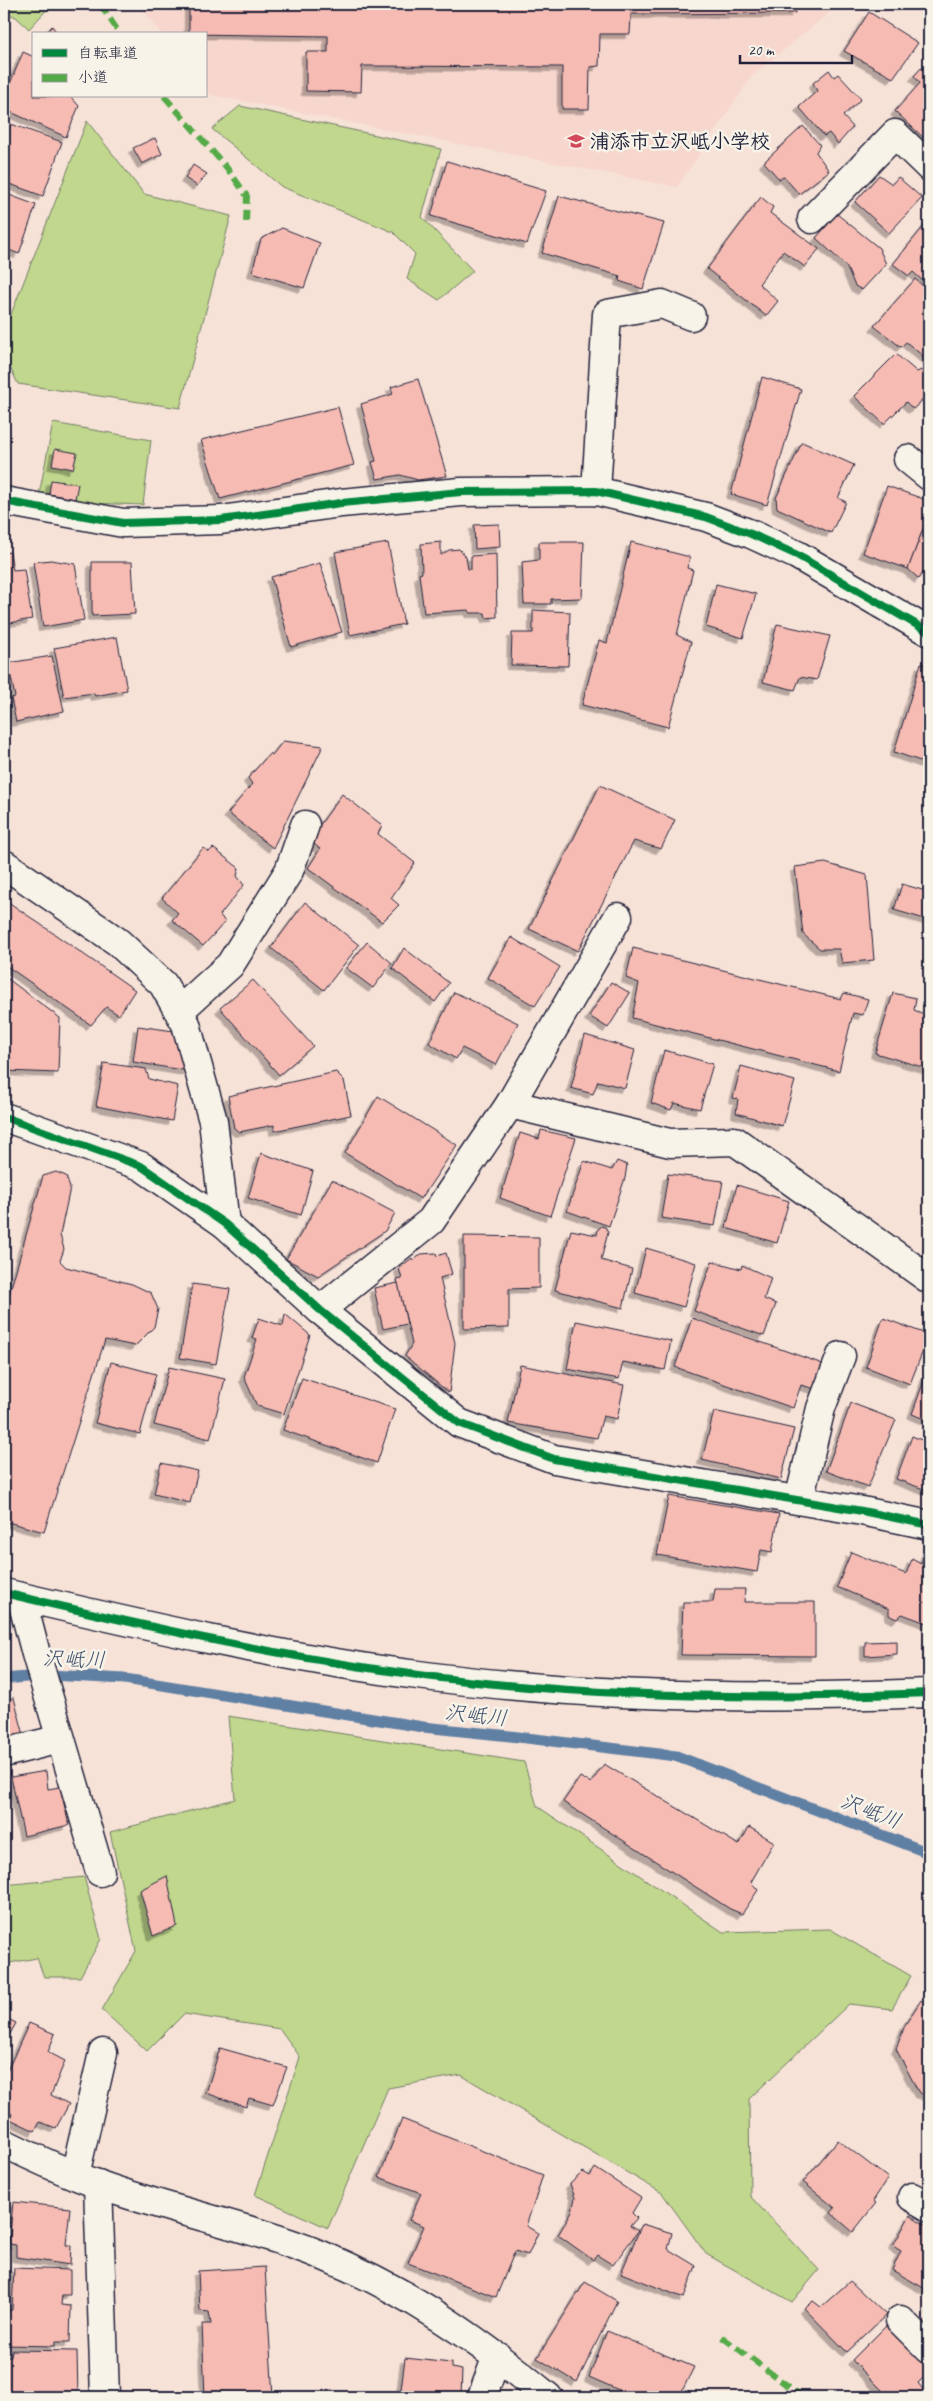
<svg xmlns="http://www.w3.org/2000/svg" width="933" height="2401" font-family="Caveat,'Klee One',sans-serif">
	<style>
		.built { fill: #f7d6cd }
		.green { fill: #c0d78d; stroke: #717c64 }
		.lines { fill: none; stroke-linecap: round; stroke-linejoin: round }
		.stream { stroke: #6180a3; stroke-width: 11 }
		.building { fill: #f6bbb2; stroke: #22223b; filter: url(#shadow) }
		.minor-casing { stroke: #22223b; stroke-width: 31 }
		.tertiary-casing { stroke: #22223b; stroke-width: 31 }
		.minor { stroke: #f7f3e8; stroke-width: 28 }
		.tertiary { stroke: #f7f3e8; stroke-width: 28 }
		.quiet { stroke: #53aa46; stroke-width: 6; stroke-dasharray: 12 6; stroke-linecap: butt }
		.cycleway-casing { stroke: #f7f3e8; stroke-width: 11 }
		.cycleway { stroke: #00873e; stroke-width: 8 }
		.labels { text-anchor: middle; stroke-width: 5; stroke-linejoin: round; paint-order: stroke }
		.poi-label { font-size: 20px; font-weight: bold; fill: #22223b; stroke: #f7f3e8; text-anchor: start }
		.water-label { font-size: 21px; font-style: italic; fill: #42516f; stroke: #f7f3e8 }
	</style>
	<defs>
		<filter id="shadow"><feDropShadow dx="-4.5" dy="4.5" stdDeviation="0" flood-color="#0004"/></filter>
	</defs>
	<rect width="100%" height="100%" fill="#f7e2d8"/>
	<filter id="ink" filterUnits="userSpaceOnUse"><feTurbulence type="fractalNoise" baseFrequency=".02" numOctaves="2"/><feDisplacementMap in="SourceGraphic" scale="10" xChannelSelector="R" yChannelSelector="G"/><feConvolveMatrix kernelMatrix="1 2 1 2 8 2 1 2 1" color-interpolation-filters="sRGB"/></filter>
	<g filter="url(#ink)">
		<path class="built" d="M138,4H840L752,76L677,187L211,95L206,89V34H162Z"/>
		<g class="green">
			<path d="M4,4H52L29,29L16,17L4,12Z"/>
			<path d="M240,106L441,149L422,217L473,271L439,300L407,279L415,254L393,232L282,187L212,129Z"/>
			<path d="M87,121L144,194L231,216L180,408L18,384L4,355V332Z"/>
			<path d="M53,423L151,440L143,505L87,503L39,495Z"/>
			<path d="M228,1716L524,1762L537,1806L723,1932L830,1929L911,1976L892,2009L849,2004L749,2099L750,2196L819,2270L792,2302L706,2254L662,2193L461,2075L388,2088L328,2228L255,2195L300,2057L280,2029L184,2014L147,2051L102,2010L136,1951L110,1832L235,1799Z"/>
			<path d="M84,1877L101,1939L80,1977H44L37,1958L4,1964V1885Z"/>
		</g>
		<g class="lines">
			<path class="stream" d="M4,1679L49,1675L125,1679L423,1727L510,1736L676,1756L929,1853"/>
		</g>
		<g class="building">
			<path d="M189,4L415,6V4H795V13L631,14L630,34H600L599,66L590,67L589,109H562V67L362,66L361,92L306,91V52H328V36L189,34Z"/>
			<path d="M869,12L918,43L893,78L844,51Z"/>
			<path d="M52,26L58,34H45Z"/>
			<path d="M23,52L34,57V96H70L79,106L66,137L4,109V98Z"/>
			<path d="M921,68L929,71L928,142L895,111L920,83L914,76Z"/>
			<path d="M829,70L834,77L838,74L861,99L843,116L853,127L838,144L829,133L824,136L799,107L817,91L813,83Z"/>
			<path d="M11,124L62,142L43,196L4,182V142Z"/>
			<path d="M803,126L820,145L816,152L829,171L799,194L784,177L779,179L764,162Z"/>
			<path d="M155,138L162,154L142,164L133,148Z"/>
			<path d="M447,161L546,191L527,244L431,216Z"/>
			<path d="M193,165L207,174L197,186L185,178Z"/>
			<path d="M879,175L892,184L898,177L922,198L889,233L855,202Z"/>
			<path d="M4,193L36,205L19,254L4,248Z"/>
			<path d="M559,196L664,223L643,289L619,281L620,276L542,253Z"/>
			<path d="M761,197L773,207L770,213L819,249L805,267L783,251L759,284L778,301L766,316L707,269Z"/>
			<path d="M837,214L879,248L886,264L862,290L855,286L846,266L816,238Z"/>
			<path d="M929,220V276L924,282L913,272L909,276L893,264Z"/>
			<path d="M282,228L320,243L304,288L252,272L261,239Z"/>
			<path d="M915,279L929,291V361L906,342L901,347L874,326Z"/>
			<path d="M896,354L917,372L921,370L929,378V394L913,409L906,402L884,424L854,396Z"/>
			<path d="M762,377L801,389L767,505L731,494Z"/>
			<path d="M418,379L447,476L418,480L400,475L377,479L372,462L376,461L361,404L393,394L391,387Z"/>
			<path d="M338,407L354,465L220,499L201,440Z"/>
			<path d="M802,442L854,465L838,498L846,502L831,533L777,508L776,498Z"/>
			<path d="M55,449L77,453L73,469L52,465Z"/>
			<path d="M51,480L78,484L75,499L49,494Z"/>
			<path d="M887,486L929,501V513L908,569L863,553Z"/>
			<path d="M929,513V563L919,579L908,569Z"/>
			<path d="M499,524L500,547L475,549L474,525Z"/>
			<path d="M441,542V555L449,550L459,549L466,557L468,569H471V556L496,554L497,617L486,618L485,613H470L469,610L424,613L419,574L422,573L421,544Z"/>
			<path d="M539,542H584L582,598L551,599V604H524L522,562L539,560Z"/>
			<path d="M631,542L690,557L687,568L693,570L677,635L691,642L668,727L582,705L599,640L607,643Z"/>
			<path d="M388,543L404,624L350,635L335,552Z"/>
			<path d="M10,552L13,570L24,569L32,619L4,624V553Z"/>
			<path d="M51,560L75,564L84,620L43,627L33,562Z"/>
			<path d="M92,562H132L135,614L92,616Z"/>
			<path d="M320,563L342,632L291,647L271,577Z"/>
			<path d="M716,584L756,594L743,638L706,627Z"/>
			<path d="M533,610L570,612L568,666L511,665L512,633H533Z"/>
			<path d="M777,624L830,636L817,680L800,677L795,690L763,682Z"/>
			<path d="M117,637L127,690L95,696L94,693L64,697L54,648Z"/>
			<path d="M52,656L64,711L16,722L11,698L15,697L8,663Z"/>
			<path d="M921,663L929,668V764L894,752Z"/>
			<path d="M283,741L323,746L273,848L228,813L252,784L248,778L270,753L272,755Z"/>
			<path d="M600,785L675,820L661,849L634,841L578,951L529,929Z"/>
			<path d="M342,794L382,825L378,834L415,863L391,898L399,905L382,922L308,868L320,849L309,840Z"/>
			<path d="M203,848L209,852L213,848L239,868L237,876L244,885L220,915L225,922L203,946L172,920L178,913L162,898Z"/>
			<path d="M825,863L867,875L874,960L842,963L839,949H820L803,934L795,867Z"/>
			<path d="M902,884L929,892L928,920L894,910Z"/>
			<path d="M4,899L135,990L119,1015L106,1007L91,1025L4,964Z"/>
			<path d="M305,902L359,945L324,990L271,948Z"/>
			<path d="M511,937L560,967L535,1006L488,978Z"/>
			<path d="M367,942L392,963L373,988L346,968Z"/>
			<path d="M404,948L449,983L435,1002L392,968Z"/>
			<path d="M633,948L841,999L844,993L868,999L863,1015L853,1013L839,1071L632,1018L639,983L626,978Z"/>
			<path d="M4,976L60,1018L58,1073L4,1071Z"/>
			<path d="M253,980L313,1046L279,1075L220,1008Z"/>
			<path d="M611,982L630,993L608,1028L589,1016Z"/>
			<path d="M454,992L518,1023L496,1065L462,1048L456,1059L429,1043Z"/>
			<path d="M893,993L916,998L914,1010L929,1016V1069L875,1053Z"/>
			<path d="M138,1026L174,1031L188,1071L133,1062Z"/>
			<path d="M585,1035L635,1050L625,1088L598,1081L593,1094L571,1088Z"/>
			<path d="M664,1050L713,1064L700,1109L674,1103L671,1110L651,1103Z"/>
			<path d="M104,1063L146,1069L149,1079L178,1086L172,1121L96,1106Z"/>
			<path d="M741,1066L795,1081L782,1126L736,1113L738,1099L733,1098Z"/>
			<path d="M336,1072L344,1080L351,1115L274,1131V1125L239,1132L234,1128L228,1096Z"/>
			<path d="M378,1096L457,1145L421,1199L345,1153Z"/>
			<path d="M541,1130L576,1138L550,1216L500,1198L520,1133L539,1139Z"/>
			<path d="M261,1153L313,1171L301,1215L248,1198Z"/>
			<path d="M584,1161L612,1170L617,1161L627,1165L625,1178L609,1226L567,1211Z"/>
			<path d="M56,1172L66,1176L70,1188L60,1235L64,1249L60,1261L66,1267L132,1284L151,1293L158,1309L154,1327L135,1346L105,1340L44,1532L4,1521V1312L43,1176Z"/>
			<path d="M668,1174L723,1181L715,1226L661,1218Z"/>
			<path d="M332,1180L395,1213L385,1231L318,1276L286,1259Z"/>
			<path d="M737,1185L789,1201L777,1243L726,1228Z"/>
			<path d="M4,1194L11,1196L4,1216Z"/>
			<path d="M602,1226L606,1228L608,1232L601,1260L632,1269L623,1308L555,1290L571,1230L597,1235L598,1229Z"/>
			<path d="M464,1236L539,1237V1288L509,1289V1328L464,1329Z"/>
			<path d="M646,1248L696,1263L684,1307L635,1293Z"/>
			<path d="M436,1253L437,1256L446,1253L452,1274L440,1278L455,1343L449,1393L405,1356L412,1344L397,1280L402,1279L399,1268L412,1258L413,1261L421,1254Z"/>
			<path d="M712,1261L741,1269L742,1265L771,1278L764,1299L776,1304L764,1336L694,1311Z"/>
			<path d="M398,1283L407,1324L383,1329L374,1288Z"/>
			<path d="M192,1284L230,1289L216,1364L180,1358Z"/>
			<path d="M285,1314L310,1335L284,1414L257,1406L244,1377L257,1339L252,1338L259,1318L283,1326Z"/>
			<path d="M692,1318L823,1364L815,1389L801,1385L793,1408L675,1367Z"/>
			<path d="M883,1318L929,1335L910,1384L866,1367Z"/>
			<path d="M576,1321L671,1341L665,1370L623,1362L619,1379L567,1369Z"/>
			<path d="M111,1362L156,1374L140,1434L95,1423Z"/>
			<path d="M520,1365L624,1385L617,1419L603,1416L597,1438L508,1423Z"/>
			<path d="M169,1367L225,1379L210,1439L154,1425Z"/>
			<path d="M926,1375L929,1376V1421L912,1414Z"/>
			<path d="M302,1378L395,1409L377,1463L283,1430Z"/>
			<path d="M851,1403L896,1420L868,1487L826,1471Z"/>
			<path d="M714,1411L794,1429L781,1479L702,1460Z"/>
			<path d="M912,1436L929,1443V1491L896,1479Z"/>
			<path d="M161,1463L198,1471L190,1503L154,1494Z"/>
			<path d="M669,1496L779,1514L772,1552L761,1550L757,1572L657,1555Z"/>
			<path d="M851,1552L906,1574L912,1559L921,1564L926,1552L929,1554V1624L902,1614L897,1619L892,1617L889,1615V1609L837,1587Z"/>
			<path d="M715,1589H745L744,1602H815V1656L681,1655L683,1602H713Z"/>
			<path d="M897,1641V1654L865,1656V1642Z"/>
			<path d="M14,1698L25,1739L4,1744V1699Z"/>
			<path d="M604,1764L739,1845L749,1827L774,1842L751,1882L758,1890L742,1914L730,1909L563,1802L580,1777L591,1783Z"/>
			<path d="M46,1771L48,1789L60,1787L69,1825L24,1836L11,1777Z"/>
			<path d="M167,1876L177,1926L153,1936L140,1890Z"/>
			<path d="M921,2000L929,2006V2017L924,2025L929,2026V2096L919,2093L896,2049L905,2025Z"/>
			<path d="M4,2017L16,2023L4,2045Z"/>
			<path d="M29,2023L55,2034L48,2052L65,2061L51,2095L69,2104L56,2128L40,2122L35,2131L10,2119L12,2114L4,2110V2078Z"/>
			<path d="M220,2048L287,2067L273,2105L249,2098L246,2107L206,2093Z"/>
			<path d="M402,2119L543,2175L526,2226L538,2233L528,2255L515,2251L496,2297L408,2263L424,2226L409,2220L421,2193L379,2177Z"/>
			<path d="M838,2140L888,2178L873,2201L876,2203L853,2232L831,2213L835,2208L803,2182Z"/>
			<path d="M595,2168L641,2198L632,2213L637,2218L630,2226L638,2231L613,2265L597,2255L593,2260L558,2235L572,2211L575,2198L570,2184L583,2172L590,2176Z"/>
			<path d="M13,2202L70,2208L66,2245L71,2246L70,2265L16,2257V2245L9,2244Z"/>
			<path d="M910,2215L929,2227V2291L892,2270L901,2251L893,2246Z"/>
			<path d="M642,2224L672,2233L668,2249L696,2266L684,2298L621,2273Z"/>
			<path d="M265,2267L273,2397H205L202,2324H211L209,2312L200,2311L198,2271Z"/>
			<path d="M14,2268L70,2270V2295H62L61,2305L71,2306L70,2342H55V2346L4,2345V2319H8L9,2310H12Z"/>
			<path d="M850,2281L886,2315L847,2352L804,2308L813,2301L821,2307Z"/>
			<path d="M585,2282L617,2301L577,2382L537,2358Z"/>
			<path d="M887,2325L929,2368V2372L918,2383L929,2397H889L852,2360Z"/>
			<path d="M607,2331L694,2367L679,2397H635L589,2377Z"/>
			<path d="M12,2350L77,2351L78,2397H11V2392H4V2357H11Z"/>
			<path d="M405,2358L451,2363V2368L462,2370L461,2397H400Z"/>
		</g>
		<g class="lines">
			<g class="minor-casing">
				<g id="minor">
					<path d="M812,219L895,134L929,167"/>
					<path d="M908,459L929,476"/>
					<path d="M596,491L607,314L662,304L691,316"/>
					<path d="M4,501L123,523L221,520L341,503L461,492L596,491L706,517L751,534L797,555L929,632"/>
					<path d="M4,864L118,942L163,984L186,1024L213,1121L225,1224"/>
					<path d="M179,1011L230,965L289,871L305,825"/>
					<path d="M510,1104L618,917"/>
					<path d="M320,1310L431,1221L510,1104L670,1143L735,1141L929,1279"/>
					<path d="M799,1500L821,1408L841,1356"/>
					<path d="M21,1597L36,1654L100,1872"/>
					<path d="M4,1753L60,1739"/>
					<path d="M75,2175L103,2053"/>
					<path d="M98,2184L105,2397"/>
					<path d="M912,2197L929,2207"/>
					<path d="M900,2320L929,2349"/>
					<path d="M482,2397L497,2356"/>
				</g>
			</g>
			<g class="tertiary-casing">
				<g id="tertiary">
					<path d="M4,1117L141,1166L225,1224L320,1310L459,1423L554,1459L862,1511L929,1525"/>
					<path d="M4,1593C141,1625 278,1657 418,1675C588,1698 759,1700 929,1693"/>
					<path d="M4,2143C34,2158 65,2172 97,2184C171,2211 249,2226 321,2255C407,2290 477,2339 548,2397"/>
				</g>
			</g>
			<use href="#minor" class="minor"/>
			<use href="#tertiary" class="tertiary"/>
			<g class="quiet">
				<path d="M100,4L120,34"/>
				<path d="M164,96L227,168L247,196L246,223"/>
				<path d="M722,2337L803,2397"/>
			</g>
			<g class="cycleway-casing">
				<g id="cycleway">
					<path d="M4,501L123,523L221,520L341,503L461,492L596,491L706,517L751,534L797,555L929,632"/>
					<path d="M4,1117L141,1166L225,1224L320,1310L459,1423L554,1459L862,1511L929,1525"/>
					<path d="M4,1593C141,1625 278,1657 418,1675C588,1698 759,1700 929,1693"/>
				</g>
			</g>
			<use href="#cycleway" class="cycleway"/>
		</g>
	</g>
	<defs>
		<g id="school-bare" transform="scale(1.35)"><path d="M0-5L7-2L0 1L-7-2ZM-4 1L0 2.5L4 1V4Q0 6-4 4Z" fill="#d1495b" stroke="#f7f3e8" stroke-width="2.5" paint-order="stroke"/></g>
	</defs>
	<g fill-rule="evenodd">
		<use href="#school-bare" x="576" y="141"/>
	</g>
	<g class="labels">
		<g class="poi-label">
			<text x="590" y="148">浦添市立沢岻小学校</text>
		</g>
		<g class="water-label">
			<text transform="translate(74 1659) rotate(2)" y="7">沢岻川</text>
			<text transform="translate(476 1715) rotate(6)" y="7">沢岻川</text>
			<text transform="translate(871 1811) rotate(21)" y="7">沢岻川</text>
		</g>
	</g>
	<rect width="933" height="2401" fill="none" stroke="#f7f3e8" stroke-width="20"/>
	<rect x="10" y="10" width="913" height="2381" fill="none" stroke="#22223b" stroke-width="2" filter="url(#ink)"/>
	<rect x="32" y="32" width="175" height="65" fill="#f7f3e8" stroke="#a29fa3"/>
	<rect x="42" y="49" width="25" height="8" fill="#00873e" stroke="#a29fa3"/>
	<text x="78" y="58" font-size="15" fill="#22223b">自転車道</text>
	<rect x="42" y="74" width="25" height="8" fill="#53aa46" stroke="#a29fa3"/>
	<text x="78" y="82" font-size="15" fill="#22223b">小道</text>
	<path d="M740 55v8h112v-8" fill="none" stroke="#22223b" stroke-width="2.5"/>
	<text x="748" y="55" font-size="15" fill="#22223b" stroke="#f7f3e8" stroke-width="4" paint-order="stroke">20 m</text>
</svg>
